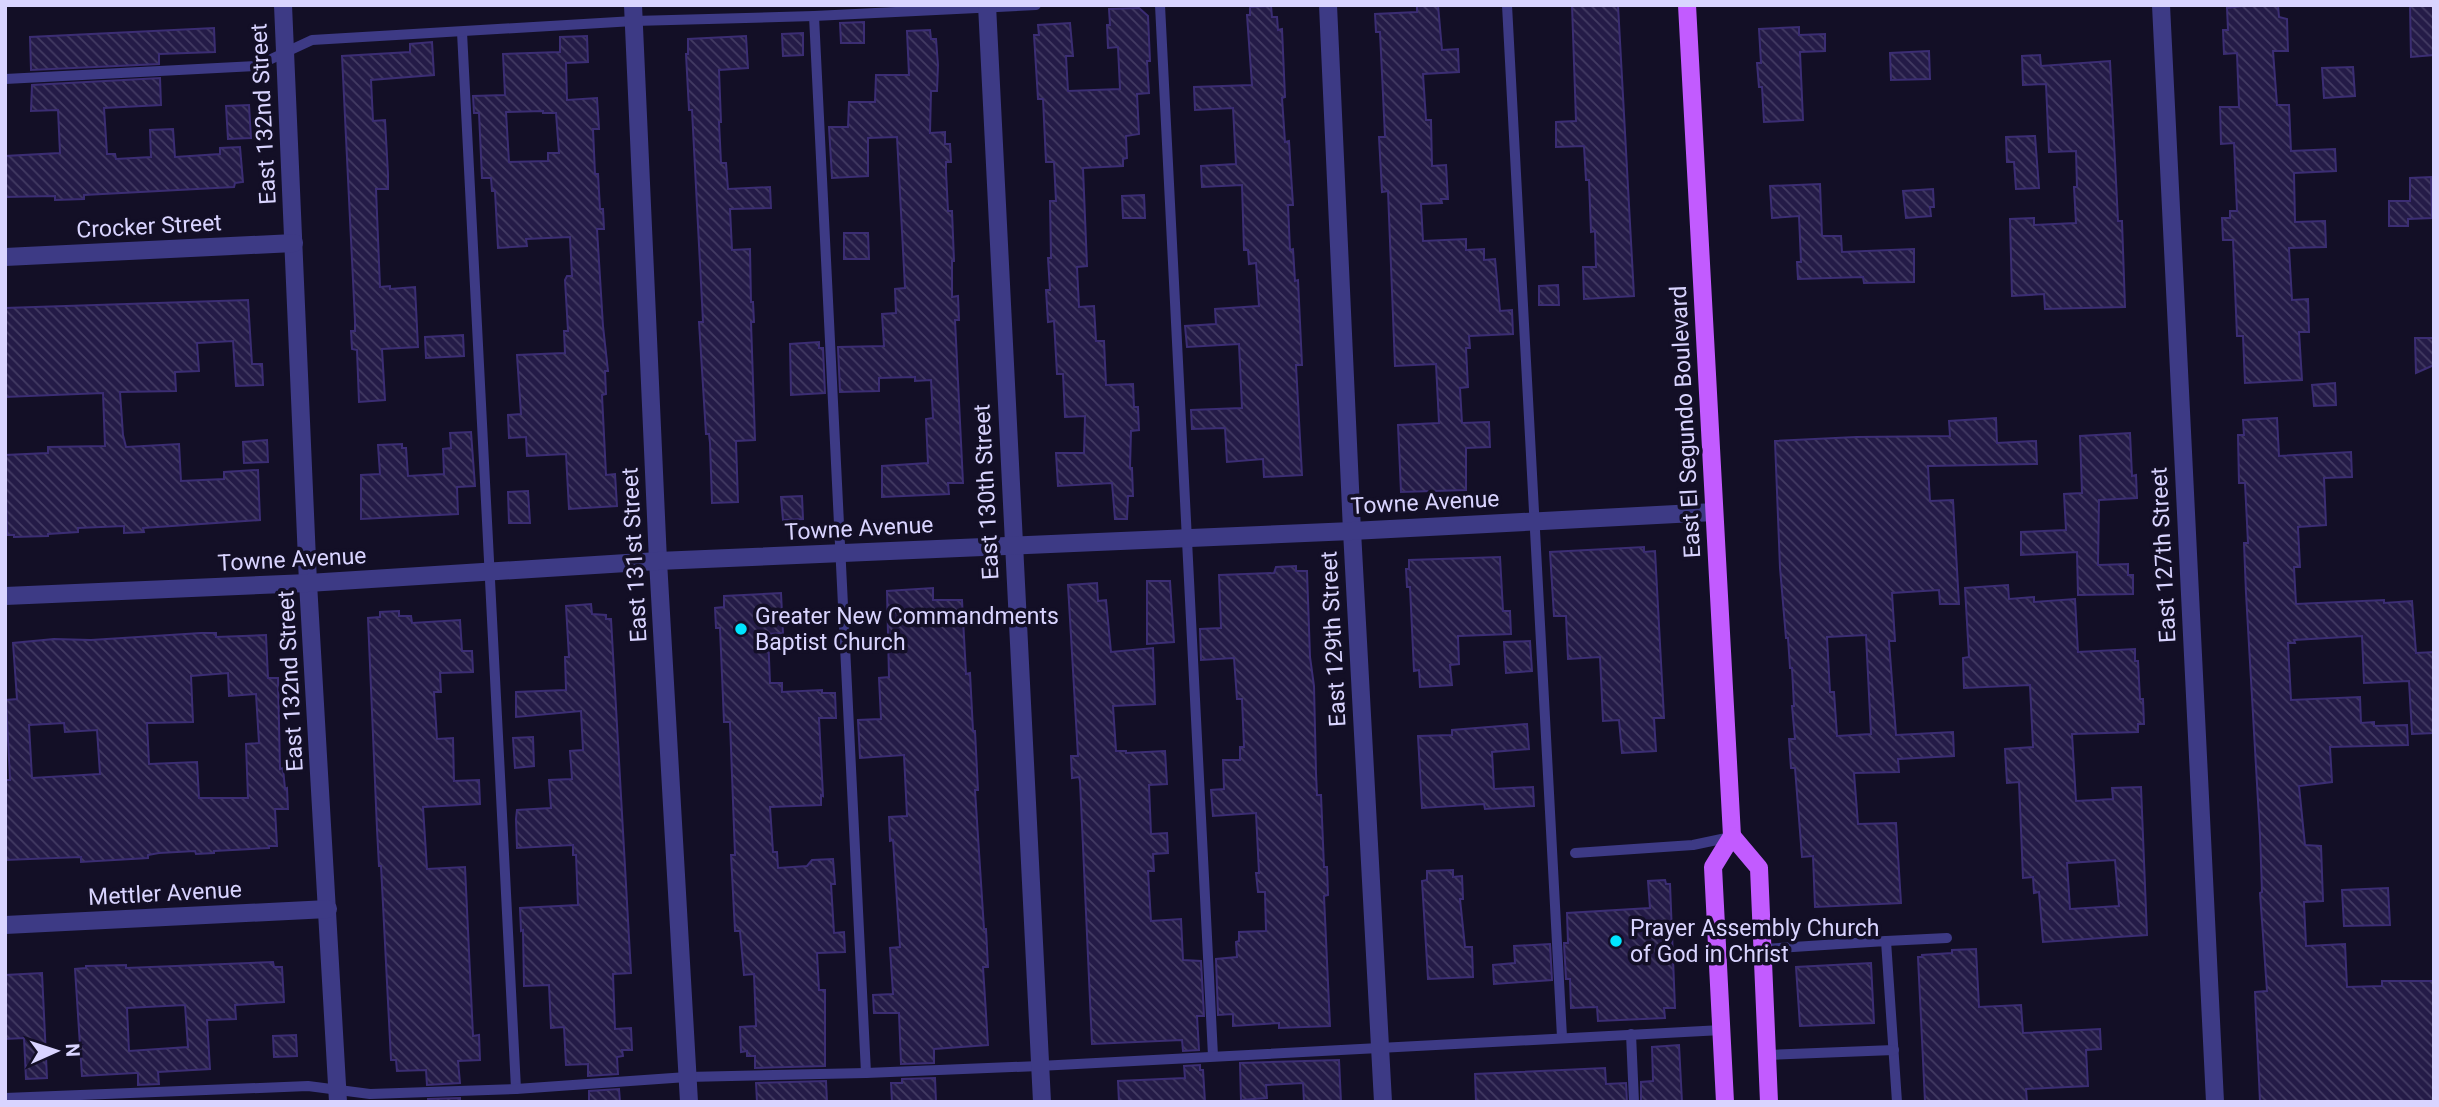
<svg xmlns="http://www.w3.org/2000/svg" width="2439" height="1107" font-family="Roboto,sans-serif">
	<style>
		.building { fill: url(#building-back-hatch); stroke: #3b2d73; stroke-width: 2; fill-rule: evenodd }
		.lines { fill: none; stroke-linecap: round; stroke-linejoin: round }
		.lane { stroke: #3d3a85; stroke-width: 10 }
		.street { stroke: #3d3a85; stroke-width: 18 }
		.primary { stroke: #c25bff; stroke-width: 18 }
		.poi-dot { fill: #00e5ff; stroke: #130f26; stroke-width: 2.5 }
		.labels { text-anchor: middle; stroke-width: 7; stroke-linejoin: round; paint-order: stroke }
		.street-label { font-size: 23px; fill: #d9d4ff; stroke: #130f26 }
		.poi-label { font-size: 23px; fill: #d9d4ff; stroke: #130f26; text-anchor: start }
	</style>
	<defs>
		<pattern id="building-back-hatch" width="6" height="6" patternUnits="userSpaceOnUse" patternTransform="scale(1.75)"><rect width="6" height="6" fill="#241b47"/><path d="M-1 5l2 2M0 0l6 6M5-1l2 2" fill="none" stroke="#433b63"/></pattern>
	</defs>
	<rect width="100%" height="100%" fill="#130f26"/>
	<g class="building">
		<path d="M1417,5H1438L1442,50L1458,49L1459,72L1423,74L1426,120H1431L1432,166L1446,165L1448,199H1441L1442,203L1421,204L1423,241L1466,239V250L1484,249V260L1495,259L1500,311L1512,310L1513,334L1469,336L1470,348H1466L1468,387L1460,388L1462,423L1489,422L1490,447L1466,448V490L1401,492L1398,425L1439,423L1436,364L1395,366L1388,191L1382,192L1379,137H1385L1380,32H1376L1375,14L1417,12Z"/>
		<path d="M1572,5H1618L1634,296L1584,299L1583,267H1596L1595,231L1591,232L1589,180H1586L1584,146L1556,147V122L1576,121Z"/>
		<path d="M2251,5H2278L2279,17L2287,19L2288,51H2273L2277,105H2289L2291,151L2335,149L2336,171L2294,173L2295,222L2325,221L2326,247L2289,248L2292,300L2308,299L2309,332H2299L2302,380L2245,383L2243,336H2237L2233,240H2223L2222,218H2230V211H2237L2234,143L2221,144L2220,107H2239L2237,53L2224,54L2223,30H2228L2227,8Z"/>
		<path d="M2410,5H2434V55L2411,57Z"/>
		<path d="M1271,6L1272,17H1277L1278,30L1282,29L1285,97L1282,98L1285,142L1289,141L1291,174L1293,205H1288L1290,250L1293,249L1295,281L1298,280L1302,365H1296L1302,475L1264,477L1263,459L1227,462L1225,428L1192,429L1191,410L1242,408L1239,344L1187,347L1185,326L1216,324L1215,309L1259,306L1256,263L1249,264L1248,250H1244L1242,185L1202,187L1201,166L1236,164L1233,108L1195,110L1194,87L1252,85L1247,15H1250V7Z"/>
		<path d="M1139,8L1148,16L1150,61H1147L1149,93L1137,94L1139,134L1126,136L1127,158L1123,159V166L1083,168L1087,266L1077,267L1079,307L1094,306L1096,341H1104L1106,385L1133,384L1134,407H1138L1139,430L1131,431L1130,468H1132L1133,496H1128L1127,519H1115L1112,483L1058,486L1056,453H1084L1085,416L1065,417L1063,374H1057L1054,321L1048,322L1046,290H1050L1048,258H1051L1050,201H1056L1054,162H1046L1043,99H1038L1034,35H1039L1038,25L1070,23L1073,56H1066L1068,91L1120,89L1118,47L1108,48L1107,25H1110L1109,9Z"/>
		<path d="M864,22V43H841L840,23Z"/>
		<path d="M1799,27V35L1825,34V51L1800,52L1803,120L1764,122L1762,87H1759L1757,63H1761L1759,29Z"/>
		<path d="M214,28L215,52L159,54V64L31,70L30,37Z"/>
		<path d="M930,30L931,39H936L938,65L937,91H931L930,133L945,132V144H950L951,162H946V171L948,211H952L954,261H952V297L958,296L959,320H955L963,483H948L949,494L882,497V466L928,463L926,419L933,418L931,380L915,381V377L879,378V391L840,392L838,347L884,346L882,314L896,313L895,289L905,288L897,137L868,138V176L832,178L829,127H848L849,102H875L876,75H909L907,31Z"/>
		<path d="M803,33V55L783,56L782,34Z"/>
		<path d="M587,36L588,62L566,63L567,100L597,98L599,129H593L595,174H598L600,209H603L604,229H597L603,326L608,371H605L606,394L602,395L606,475L615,474L617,506L569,509L566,454L527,456L526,437L509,438L508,415L521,414L517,355L565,353L564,331H568L565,280L567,276H572L570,237L526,239L527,246L498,248L495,191H492L491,178H482L479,113H474L473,96L505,95L503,54L560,52V37ZM543,111V113H556L559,153H548V161L509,162L506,112Z"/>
		<path d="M746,36L748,68L719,70L721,122H719L721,163H726L728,189L770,187L771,208L730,209L732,250L750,249L751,302H753L754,322H751L755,440L736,441L738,502L712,503L710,443L709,434H706L699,322H703L692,110H689L686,54H688V39Z"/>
		<path d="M432,42L434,75L371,80L373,121L385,120L388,174V189H376L380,287L390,286V289L415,287L418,347L382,349L385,400L359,402L357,350L352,349L351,331H355V321L342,56L410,52V44Z"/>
		<path d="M1929,51L1930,79L1891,80L1890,53Z"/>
		<path d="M2040,55L2041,66L2110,61L2118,221H2122L2125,307L2045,309L2044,294L2012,296L2010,219L2034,218V225L2076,223L2074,187H2077L2076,151L2049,152L2046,84L2023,85L2022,56Z"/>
		<path d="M2353,67L2355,96L2324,98L2322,68Z"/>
		<path d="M160,78L161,105L104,108L107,154H115L116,159L151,157L150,130L173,129L175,157L220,154V148L240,147L243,182L235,183L234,187L84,195V199L55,200V196L5,197V156L60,153L58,110L31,111L32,85Z"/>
		<path d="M249,105L251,138L228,139L226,106Z"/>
		<path d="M2035,136L2039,188L2016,189L2014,162H2007L2006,137Z"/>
		<path d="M2431,177L2432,218L2408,219V226H2389V201H2410V178Z"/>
		<path d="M1820,184L1822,236H1841L1842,252L1914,249V282L1864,283L1863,277L1798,279L1797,262H1801L1799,216L1772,218L1770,186Z"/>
		<path d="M1933,189L1934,207H1930L1931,216L1906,218L1903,191Z"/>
		<path d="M1144,195L1145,218H1123L1122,196Z"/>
		<path d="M844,233H868L869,259H844Z"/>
		<path d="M1558,285L1559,305H1539V286Z"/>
		<path d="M248,300L252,364H262L263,385L236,386L233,341L197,343L199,371L175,372L176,391L120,392L123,435L126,447L179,444L181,481L224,479V472L258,470L260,520L143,528L144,532L124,533V526L78,528V532L48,534V536L14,537V535H7L5,455L48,453V447L105,446L103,393L5,397V308Z"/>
		<path d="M463,335L464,356L426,358L425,337Z"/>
		<path d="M2415,338H2434V365L2416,373Z"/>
		<path d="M819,342V348H823L825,393L791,395L790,344Z"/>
		<path d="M2335,383L2336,405L2314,406L2312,385Z"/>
		<path d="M1996,418L1997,443L2036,441L2037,464L1928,466L1930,501L1953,500L1959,604H1940L1939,590L1892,593L1895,641H1889L1896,735L1953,732L1954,756L1898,759L1899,772L1854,773L1858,824L1896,823L1901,903L1815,907L1813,856L1802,857L1795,768H1791L1789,739H1795L1792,706H1794L1792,668H1790L1788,638H1786L1780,568L1775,441L1856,437L1950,436L1949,421ZM1866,635L1871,734L1837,736L1834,692H1830L1827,637Z"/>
		<path d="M2277,418L2279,456L2351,452L2352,477L2324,478L2326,525L2298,527L2300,567H2294L2296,604L2384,600V603L2412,601L2416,653L2434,652V733L2412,734L2409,681L2364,683L2362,636L2294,640L2295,643H2288L2291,700L2360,697L2361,723L2374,722V726L2407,725L2408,745L2330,747L2332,782L2299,786L2305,845L2321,846L2323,901L2304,902L2306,946L2345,944L2347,987L2382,986V981H2434V1102H2260L2255,992L2267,991L2260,893L2262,892L2260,836L2246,593L2244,543H2248L2245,483H2239L2238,435H2244L2243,420Z"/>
		<path d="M471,432L475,486L457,487L458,514L361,519V475L380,474L378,445L402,444V448H406L408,476L444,474L443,449L451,448L450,433Z"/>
		<path d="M2130,433L2132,476L2136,475L2137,498L2099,500L2098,565L2128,564V575H2133V594L2078,595L2077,552L2021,555V532L2066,530L2064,494L2082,493L2080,436Z"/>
		<path d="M267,440L268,462L244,463L243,442Z"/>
		<path d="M528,491L530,523H509L508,492Z"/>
		<path d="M802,496L803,519L783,520L781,497Z"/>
		<path d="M1644,547V552L1655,551L1664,718H1654L1656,751L1622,753L1619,720L1603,721L1600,657L1568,659L1566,616H1554L1550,552Z"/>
		<path d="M1500,557L1503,611H1510L1511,634L1458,636L1459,664L1450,665L1452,685L1420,687L1419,670L1414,671L1410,587H1407L1406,569H1409V560Z"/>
		<path d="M1296,566V571H1307L1310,657L1314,686L1316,773L1317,795H1321L1324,867H1327L1328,895L1324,896L1330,1026L1279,1028V1023L1233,1026V1014L1218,1015L1216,959L1237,957L1236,942L1239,941V932L1266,931L1265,892H1258L1256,873H1259L1256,813L1213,816L1211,790L1224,789L1223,760H1240V747H1244L1242,699H1237L1234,658L1201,660L1200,629L1221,628L1219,575L1274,573L1276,567Z"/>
		<path d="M1147,581H1170L1174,642L1147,644Z"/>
		<path d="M1097,583L1098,601L1106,600L1111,652L1153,648L1155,704L1113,706L1116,751H1126V753L1165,751L1167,784L1149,785L1151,834L1167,833L1168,853L1153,854L1154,871H1148L1151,921L1181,919L1183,960L1201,961L1204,1016H1197L1199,1050L1183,1051L1182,1040L1092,1044L1080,781L1079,777L1072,778L1071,756H1078L1068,585Z"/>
		<path d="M2008,585L2009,599L2034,597V602L2075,599L2078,652L2135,649V661H2138L2140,699H2143L2144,724H2138V732L2072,734L2076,801L2113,799L2112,788L2141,787L2147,935L2043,942L2039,892L2034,893L2033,877L2023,878L2019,782L2007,783L2005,749L2033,747L2030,685L1964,688L1963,658L1969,657L1965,588ZM2115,860L2119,906L2070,909L2067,863Z"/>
		<path d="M933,588V600H962L966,674L970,673L973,731H975L978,790H975L984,929H986L988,967H983L988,1045L934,1049V1063L901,1064L899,1013H874L873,995L893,994L890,948L900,947L893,840L890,841L889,817L907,816L904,755L860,758L858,720L881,719L879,678L889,677L887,591Z"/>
		<path d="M781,593L783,633L768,634L770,683H782V692L822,690V693H835L836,718H819L823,796L821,795V805L770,807L773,852H777L778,868L807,866L812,860L833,859L835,884H831L834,933L844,932L845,952L817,953L819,990H825V1066L755,1068V1056H747V1051L741,1052L740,1027L756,1026L754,974L744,975L740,931H735L731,855H735L730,722H724L720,628H716L715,608L724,607V596Z"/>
		<path d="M591,604L592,614L606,615V619H611L631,973L613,974L615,1029L631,1028L632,1050H622L623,1056L617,1057L618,1074L588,1076V1064L566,1065L564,1027L551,1028L549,985L524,986L523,930L521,931L520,908L578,905L576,855H573V845L517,848L516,819L517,810L551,808L549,780L572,779L570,751L583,750L581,711L516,717V692L566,690L565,657H569L566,606Z"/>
		<path d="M399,611V616H411L412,623L460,620L462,651H472L473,672L440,673L441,692H434L437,739L453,738L454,781L479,780L480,804L423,807L427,869L465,867L473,1036L479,1035L480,1060L458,1061L460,1083L427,1085L426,1070L397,1071L396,1060H391L381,866H379L377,829L368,618L380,617V612Z"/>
		<path d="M201,633H216V637L266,635L268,678H278L280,769L283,768L285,789L287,788L288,809H275L277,846H269V848L214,851V853L196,854L195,851L159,853L148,855V858L81,862V857L5,860V780H10L6,700L17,699L13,643L54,639L91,640ZM228,673L229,696L256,694L259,743L246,744L248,798H199L197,762L149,764L147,723L193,722L191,676ZM64,723L65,732L97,730L100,774L32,778L29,725Z"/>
		<path d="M1530,641L1532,671L1506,673L1504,642Z"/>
		<path d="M1527,724L1529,749L1492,752L1494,789L1533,787L1534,806L1485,809L1484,804L1422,808L1418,736L1452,735V730Z"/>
		<path d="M533,737L534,766L515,768L513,738Z"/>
		<path d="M1453,870V877L1462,876L1463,899H1460L1465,947H1472L1473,977L1428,979L1422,881L1427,880V871Z"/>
		<path d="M1665,880L1666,884H1670L1675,1008H1664L1665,1018L1598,1021L1597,1007L1571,1008L1570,979H1566L1564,943H1568L1567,913L1650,908L1648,881Z"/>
		<path d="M2388,888L2390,925L2344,926L2342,890Z"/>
		<path d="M1550,944L1552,980L1494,984L1493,965L1515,963L1514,946Z"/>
		<path d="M1976,949L1979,1007L2021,1005L2023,1033L2100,1029L2101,1049L2086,1050L2088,1086L2026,1089L2027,1102H1925L1918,957H1922V955L1952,953V950Z"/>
		<path d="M273,962L274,967H282L284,1002L235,1005L236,1019L207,1020L210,1069L158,1072L159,1084L138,1085V1073H135L82,1076L75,969L86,968V966L126,965V968ZM185,1005L188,1047L129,1051L127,1008Z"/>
		<path d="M1871,963L1874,1023L1800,1026L1796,967Z"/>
		<path d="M42,973L47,1078L26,1079L24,1038L5,1039V975Z"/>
		<path d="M296,1035L297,1056L274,1057L273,1036Z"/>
		<path d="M1679,1045L1682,1102H1641V1082L1653,1081L1652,1047Z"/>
		<path d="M1339,1060L1341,1102H1304L1303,1083L1266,1085L1267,1098L1241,1100L1240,1063Z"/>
		<path d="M1200,1065V1070H1203L1205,1102H1119L1118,1081L1185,1078L1184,1066Z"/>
		<path d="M1605,1068L1606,1084L1626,1083L1627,1102H1476L1475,1074Z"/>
		<path d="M935,1078L936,1102H892L891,1083H902V1079Z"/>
		<path d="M826,1081L827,1102H757L756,1083Z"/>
		<path d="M619,1089L620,1102H589V1091Z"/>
		<path d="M460,1098V1102H428V1099Z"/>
	</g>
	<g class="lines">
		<g class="lane">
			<path d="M1160,5L1213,1056"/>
			<path d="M1507,5L1562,1037"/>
			<path d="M814,16L866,1073"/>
			<path d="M462,32L516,1089"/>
			<path d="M5,79L256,66L312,40L634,21L814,16L1036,5"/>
			<path d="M1575,853L1693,845L1731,837"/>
			<path d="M1886,941L1947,938"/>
			<path d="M1763,949L1886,941L1897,1102"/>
			<path d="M1631,1034L1634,1102"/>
			<path d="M1768,1055L1894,1050"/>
			<path d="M5,1098L308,1086L370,1094L516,1089L687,1077L866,1073L1039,1066L1722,1030"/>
		</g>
		<g class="street">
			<path d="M283,5L308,583L338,1102"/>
			<path d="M633,5L658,561L689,1102"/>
			<path d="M987,5L1042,1102"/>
			<path d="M1328,5L1352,531L1383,1102"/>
			<path d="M2161,5L2215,1102"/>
			<path d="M5,257L294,243"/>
			<path d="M5,596L308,583L658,561L1352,531L1714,512"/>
			<path d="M5,925L328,909"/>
		</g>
		<g class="primary">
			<path d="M1687,5L1732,836L1713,867L1725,1102"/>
			<path d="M1732,836L1759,868L1769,1102"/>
		</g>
	</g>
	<g class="poi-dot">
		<circle cx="741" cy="629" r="7"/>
		<circle cx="1616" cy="941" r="7"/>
	</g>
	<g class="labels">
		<g class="street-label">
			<text transform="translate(263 114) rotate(-93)" y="8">East 132nd Street</text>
			<text transform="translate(149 226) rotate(-3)" y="8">Crocker Street</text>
			<text transform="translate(1685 422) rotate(-93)" y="8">East El Segundo Boulevard</text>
			<text transform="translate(986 492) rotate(-93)" y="8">East 130th Street</text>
			<text transform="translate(1425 502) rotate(-3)" y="8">Towne Avenue</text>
			<text transform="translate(859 528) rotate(-3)" y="8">Towne Avenue</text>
			<text transform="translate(634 555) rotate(-93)" y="8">East 131st Street</text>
			<text transform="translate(2163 555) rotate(-93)" y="8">East 127th Street</text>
			<text transform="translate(292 559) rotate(-3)" y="8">Towne Avenue</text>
			<text transform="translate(1333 639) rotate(-93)" y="8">East 129th Street</text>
			<text transform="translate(290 681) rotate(-93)" y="8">East 132nd Street</text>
			<text transform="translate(165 893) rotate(-3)" y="8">Mettler Avenue</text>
		</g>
		<g class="poi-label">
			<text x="755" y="624">Greater New Commandments<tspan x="755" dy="26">Baptist Church</tspan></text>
			<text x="1630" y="936">Prayer Assembly Church<tspan x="1630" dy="26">of God in Christ</tspan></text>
		</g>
	</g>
	<rect width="2439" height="1107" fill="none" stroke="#d9d4ff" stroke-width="14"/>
	<g transform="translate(56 1051) rotate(87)" stroke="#130f26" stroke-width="5" paint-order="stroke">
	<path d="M0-5L12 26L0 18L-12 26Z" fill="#d9d4ff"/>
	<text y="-10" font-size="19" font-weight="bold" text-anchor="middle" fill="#d9d4ff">N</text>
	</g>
</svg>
